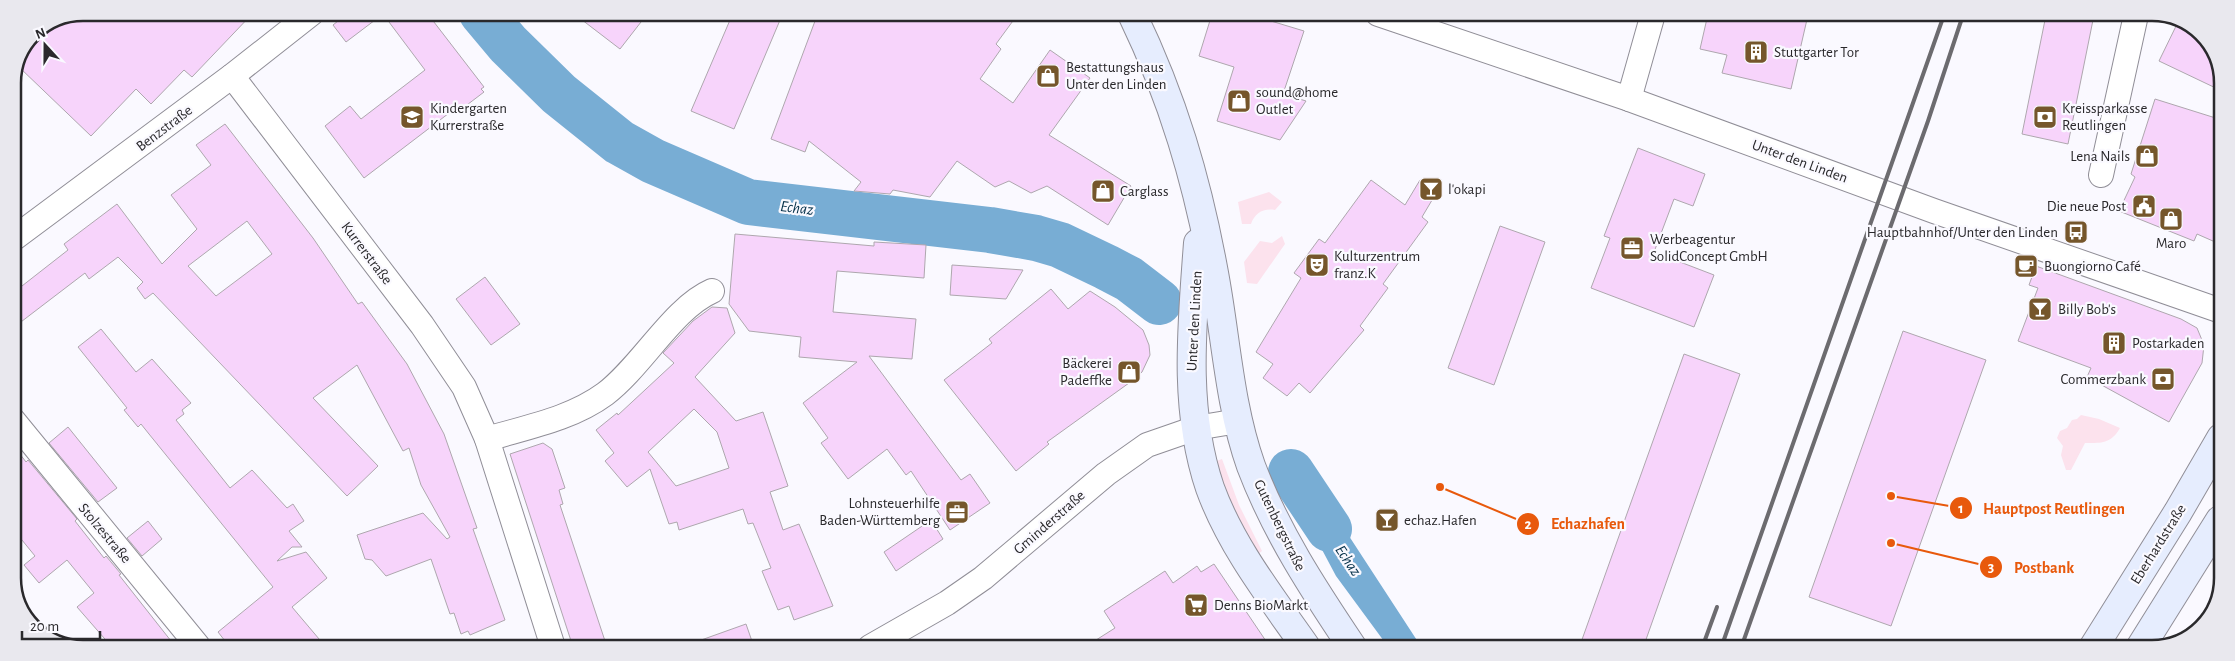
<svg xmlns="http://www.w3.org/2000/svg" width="2235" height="661" font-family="'Alegreya Sans',sans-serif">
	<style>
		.green { fill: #fce2ed }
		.water { fill: #78add4 }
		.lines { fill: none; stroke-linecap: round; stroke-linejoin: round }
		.river { stroke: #78add4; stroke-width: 46 }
		.building { fill: #f7d4fb; stroke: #aea7ae; fill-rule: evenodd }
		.street-casing { stroke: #908e97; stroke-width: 26 }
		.secondary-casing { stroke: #908e97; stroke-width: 30 }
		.street { stroke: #fff; stroke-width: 24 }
		.secondary { stroke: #e6edfe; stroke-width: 28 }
		.rail { stroke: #6c6b6f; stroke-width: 4 }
		.labels { text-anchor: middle; stroke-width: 4.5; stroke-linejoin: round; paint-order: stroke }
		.poi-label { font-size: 15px; fill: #2a292c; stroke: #faf9ff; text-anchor: start }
		.street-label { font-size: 15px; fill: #2a292c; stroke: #faf9ff }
		.water-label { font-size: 16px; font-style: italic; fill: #002d46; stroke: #faf9ff }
		.rim { fill: none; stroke: #2a292c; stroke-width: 2.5 }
		.leader { fill: none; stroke: #e8590c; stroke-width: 2 }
		.callout-dot { fill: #e8590c; stroke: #faf9ff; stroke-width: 2 }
		.mark-label { font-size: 15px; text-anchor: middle; font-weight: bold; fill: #fff }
		.callout-label { font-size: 16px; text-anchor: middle; font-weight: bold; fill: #e8590c; stroke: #faf9ff; stroke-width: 4.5; stroke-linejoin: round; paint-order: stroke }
	</style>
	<rect width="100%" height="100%" fill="#faf9ff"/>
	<g class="green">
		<path d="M1269,192L1282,202L1275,210C1263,208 1255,213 1251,224H1242L1238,202Z"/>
		<path d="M1282,236L1285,244L1257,284L1247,283L1244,262L1260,241L1272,243Z"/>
		<path d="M2081,415L2099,419L2120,428C2111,444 2101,443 2085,443L2071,470H2066L2061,455L2063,446L2057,438L2060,431L2067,428L2072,420L2077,419Z"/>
		<path d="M1222,459L1239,505L1262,551L1258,554L1242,530L1211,463Z"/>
	</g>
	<path class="water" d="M1310,465L1332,510L1422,648H1389L1336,576L1285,480Z"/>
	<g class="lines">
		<g class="river">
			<path d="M482,13L508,44L559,94L619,142L653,161L748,202L990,230L1036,238L1060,245L1106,267L1129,279L1159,302"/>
			<path d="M1291,472L1329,529"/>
		</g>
	</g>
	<g class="building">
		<path d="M83,12L110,13H253L192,77L184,70L151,104L136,89L91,136L19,67L35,32Z"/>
		<path d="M348,13H427L484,87L481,89L484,92L459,111L457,107L364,178L325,126L350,106L361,119L425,70L383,14L346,42L333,25Z"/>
		<path d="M573,13H648L620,49Z"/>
		<path d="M733,13H783L734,129L691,111Z"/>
		<path d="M818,13H882L897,20L902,13L1018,14L996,44L1001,49L980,79L1013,103L1050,50L1090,78L1049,135L1131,186L1108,225L1047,186L1031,193L1009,181L995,187L957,161L930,197L893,190L890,194L854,191L861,182L809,141L805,152L771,139Z"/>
		<path d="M1212,14H1239L1260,21L1261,18L1304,31L1283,94L1306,101L1280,140L1217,121L1234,67L1199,56Z"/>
		<path d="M1708,14L1808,15L1791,89L1722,73L1727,55L1700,49Z"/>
		<path d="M2046,15H2094L2068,144L2022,134Z"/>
		<path d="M2179,20L2205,37L2222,78V91L2159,61Z"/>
		<path d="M2155,99L2222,120V245L2197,234L2194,241L2119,211L2135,177L2131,174Z"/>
		<path d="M225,124L313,238L358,304L362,302L407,364L444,434L477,528L473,529L505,620L470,635L468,631L461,634L454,613L450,614L431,559L386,576L372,560L365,559L357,535L423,513L447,539L450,537L421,485L409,448L403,451L357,365L313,398L378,466L347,496L153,293L145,299L137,288L143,282L118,257L89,279L85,273L13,328V293L68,250L64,244L117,204L162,264L197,229L171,195L211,165L196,145ZM247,221L272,254L216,296L188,266Z"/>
		<path d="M1638,148L1705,174L1693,206L1674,199L1654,252L1714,275L1694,327L1591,288L1610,238L1604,236Z"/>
		<path d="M1371,180L1405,205L1420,180L1438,190L1422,217L1428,222L1383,284L1388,288L1360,326L1364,330L1310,393L1299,383L1287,396L1263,378L1273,364L1256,352L1301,278L1294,273L1319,239L1325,243Z"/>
		<path d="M1500,226L1545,242L1494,385L1448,368Z"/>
		<path d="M735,234L874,246V242L926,245L924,278L837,271L833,312L916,319L912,359L869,356L961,480L970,474L990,503L950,530L911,471L906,475L887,449L848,479L821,443L828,438L803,403L857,362L799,357L801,337L749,331L729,304Z"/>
		<path d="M952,265L1023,270L1006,299L950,295Z"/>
		<path d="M2036,266L2181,319L2197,328L2204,345L2202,363L2169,422L2087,377L2091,368L2018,341L2038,288L2029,285Z"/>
		<path d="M485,277L520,324L491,345L456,299Z"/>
		<path d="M1051,289L1068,309L1090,291L1115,307L1143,330L1149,345L1150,355L1142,372L1129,383L1047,442L1049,444L1016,471L944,380L992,343L989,339Z"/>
		<path d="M712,307L727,308L735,333L695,377L736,421L763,412L788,486L770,492L783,530L799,524L833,606L794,620L789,606L778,610L762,571L771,568L753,523L748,524L743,509L679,530L677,522L669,524L650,469L627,487L605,461L614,453L596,430L617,413L618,415L674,363L663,353L693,321ZM694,409L717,432L729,468L676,486L648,452Z"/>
		<path d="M101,329L136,372L152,359L191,403L182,410L184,414L176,420L230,488L252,470L287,508L293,504L304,521L289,531L302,547H292L277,561L306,552L327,578L292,607L325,646H229L218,632L273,587L149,434L141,424L138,427L124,410L127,408L78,347Z"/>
		<path d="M1903,331L1986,360L1891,626L1809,597Z"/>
		<path d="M1684,354L1740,374L1643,648H1579Z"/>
		<path d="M68,427L117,488L98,502L49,443Z"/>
		<path d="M543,443L552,449L565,488L559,490L563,504L560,505L607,647H573L510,454Z"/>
		<path d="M13,445L26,462L28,460L77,519L75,521L104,558L106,556L121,574L119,575L175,646H111L77,607L94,593L67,560L39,583L24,565L35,556L13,529Z"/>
		<path d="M931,520L943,539L896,571L884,552Z"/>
		<path d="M148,521L162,539L142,556L127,538Z"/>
		<path d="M1214,564L1270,647H1085L1115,628L1104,611L1165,571L1173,583L1197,566L1201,572Z"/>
		<path d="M746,624L754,647H691L690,644Z"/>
	</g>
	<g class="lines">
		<g class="street-casing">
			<g id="street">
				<path d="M1378,14L1629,99L1934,211L2221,311"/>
				<path d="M232,76L422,325L464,387L487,439L553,647"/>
				<path d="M1629,99L1653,14"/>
				<path d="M2101,175L2136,15"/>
				<path d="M13,239L232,76L312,13"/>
				<path d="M13,420L198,646"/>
				<path d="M487,439C527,427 571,419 605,394C642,366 673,308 712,291"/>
				<path d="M870,647L947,603L983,578L1106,474L1147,445L1196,428L1238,421"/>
			</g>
		</g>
		<g class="secondary-casing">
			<g id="secondary">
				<path d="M1132,14C1173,99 1197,180 1214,273C1226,337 1229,404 1251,466C1276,532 1314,590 1353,648"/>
				<path d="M1198,243C1192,325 1183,408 1210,488C1231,546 1271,597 1306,647"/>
				<path d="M2093,648L2178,512L2221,438"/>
				<path d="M2140,648L2220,520"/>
			</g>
		</g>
		<use href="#street" class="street"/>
		<use href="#secondary" class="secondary"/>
		<g class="rail">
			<path d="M1702,648L1717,607"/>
			<path d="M1721,648L1944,15"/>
			<path d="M1741,648L1928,121L1963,15"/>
		</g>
	</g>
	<defs>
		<g id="building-square" transform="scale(1.25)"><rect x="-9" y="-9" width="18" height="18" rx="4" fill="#75562b" stroke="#faf9ff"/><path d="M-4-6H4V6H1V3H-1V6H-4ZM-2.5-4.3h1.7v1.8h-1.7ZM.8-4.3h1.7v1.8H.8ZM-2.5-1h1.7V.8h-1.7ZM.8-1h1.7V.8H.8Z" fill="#fff"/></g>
		<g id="shop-square" transform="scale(1.25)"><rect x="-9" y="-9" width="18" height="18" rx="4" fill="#75562b" stroke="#faf9ff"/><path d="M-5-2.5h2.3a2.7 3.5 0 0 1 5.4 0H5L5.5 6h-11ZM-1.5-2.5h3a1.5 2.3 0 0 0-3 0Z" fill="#fff"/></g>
		<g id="school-square" transform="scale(1.25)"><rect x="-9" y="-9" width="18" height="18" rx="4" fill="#75562b" stroke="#faf9ff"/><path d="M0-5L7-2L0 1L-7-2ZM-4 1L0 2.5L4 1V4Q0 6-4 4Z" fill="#fff"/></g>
		<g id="bank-square" transform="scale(1.25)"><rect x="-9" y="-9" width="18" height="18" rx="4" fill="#75562b" stroke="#faf9ff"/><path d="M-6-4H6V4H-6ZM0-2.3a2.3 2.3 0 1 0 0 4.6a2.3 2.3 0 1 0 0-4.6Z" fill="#fff"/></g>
		<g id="bar-square" transform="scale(1.25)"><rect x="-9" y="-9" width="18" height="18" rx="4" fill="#75562b" stroke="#faf9ff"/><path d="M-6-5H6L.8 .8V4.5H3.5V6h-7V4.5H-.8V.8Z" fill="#fff"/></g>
		<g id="civic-square" transform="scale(1.25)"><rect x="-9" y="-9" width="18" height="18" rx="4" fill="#75562b" stroke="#faf9ff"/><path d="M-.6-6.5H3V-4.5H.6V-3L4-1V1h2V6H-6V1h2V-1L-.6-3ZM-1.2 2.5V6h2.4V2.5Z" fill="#fff"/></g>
		<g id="bus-square" transform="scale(1.25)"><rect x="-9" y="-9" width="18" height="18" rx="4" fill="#75562b" stroke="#faf9ff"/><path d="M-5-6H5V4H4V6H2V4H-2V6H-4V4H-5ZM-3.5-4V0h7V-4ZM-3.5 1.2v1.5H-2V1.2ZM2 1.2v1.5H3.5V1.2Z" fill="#fff"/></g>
		<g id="office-square" transform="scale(1.25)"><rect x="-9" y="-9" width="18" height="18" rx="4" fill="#75562b" stroke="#faf9ff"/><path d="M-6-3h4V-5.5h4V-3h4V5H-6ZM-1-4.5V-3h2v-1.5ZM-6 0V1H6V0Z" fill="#fff"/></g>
		<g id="theatre-square" transform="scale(1.25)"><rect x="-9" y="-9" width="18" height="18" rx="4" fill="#75562b" stroke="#faf9ff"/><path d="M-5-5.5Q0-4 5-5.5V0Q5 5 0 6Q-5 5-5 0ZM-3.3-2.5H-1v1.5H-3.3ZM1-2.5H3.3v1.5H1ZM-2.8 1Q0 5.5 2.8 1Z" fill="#fff"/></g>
		<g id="cafe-square" transform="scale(1.25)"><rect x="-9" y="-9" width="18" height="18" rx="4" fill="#75562b" stroke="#faf9ff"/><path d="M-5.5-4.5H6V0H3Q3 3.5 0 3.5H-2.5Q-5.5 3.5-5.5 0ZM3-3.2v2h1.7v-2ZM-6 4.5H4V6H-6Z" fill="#fff"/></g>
		<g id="supermarket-square" transform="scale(1.25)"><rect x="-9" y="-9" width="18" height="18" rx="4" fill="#75562b" stroke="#faf9ff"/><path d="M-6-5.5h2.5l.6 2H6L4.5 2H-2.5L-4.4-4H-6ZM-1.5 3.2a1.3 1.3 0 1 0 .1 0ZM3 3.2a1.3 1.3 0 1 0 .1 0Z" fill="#fff"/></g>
	</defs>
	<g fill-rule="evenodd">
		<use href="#building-square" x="1756" y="52"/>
		<use href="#shop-square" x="1048" y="76"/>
		<use href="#shop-square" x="1239" y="101"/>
		<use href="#school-square" x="412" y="117"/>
		<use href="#bank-square" x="2045" y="117"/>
		<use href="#shop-square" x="2147" y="156"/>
		<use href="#bar-square" x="1431" y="189"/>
		<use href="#shop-square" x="1103" y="191"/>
		<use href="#civic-square" x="2144" y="206"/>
		<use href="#shop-square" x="2171" y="219"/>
		<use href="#bus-square" x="2076" y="232"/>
		<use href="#office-square" x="1632" y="248"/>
		<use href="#theatre-square" x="1317" y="265"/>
		<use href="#cafe-square" x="2026" y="266"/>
		<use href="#bar-square" x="2040" y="309"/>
		<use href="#building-square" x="2114" y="343"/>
		<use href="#shop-square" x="1129" y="372"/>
		<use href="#bank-square" x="2163" y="379"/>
		<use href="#office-square" x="957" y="512"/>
		<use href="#bar-square" x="1387" y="520"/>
		<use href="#supermarket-square" x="1196" y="605"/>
	</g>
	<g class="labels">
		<g class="poi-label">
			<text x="1774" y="57">Stuttgarter Tor</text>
			<text x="1066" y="72">Bestattungshaus<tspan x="1066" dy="17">Unter den Linden</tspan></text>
			<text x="1256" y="97">sound@home<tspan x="1256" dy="17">Outlet</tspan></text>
			<text x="430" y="113">Kindergarten<tspan x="430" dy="17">Kurrerstraße</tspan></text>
			<text x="2062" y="113">Kreissparkasse<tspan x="2062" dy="17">Reutlingen</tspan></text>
			<text x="2130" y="161" text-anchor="end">Lena Nails</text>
			<text x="1448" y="194">l'okapi</text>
			<text x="1120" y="196">Carglass</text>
			<text x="2126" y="211" text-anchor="end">Die neue Post</text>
			<text x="2058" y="237" text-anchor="end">Hauptbahnhof/Unter den Linden</text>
			<text x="1650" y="244">Werbeagentur<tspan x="1650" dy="17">SolidConcept GmbH</tspan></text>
			<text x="2171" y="248" text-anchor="middle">Maro</text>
			<text x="1334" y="261">Kulturzentrum<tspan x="1334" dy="17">franz.K</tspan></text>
			<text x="2044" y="271">Buongiorno Café</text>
			<text x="2058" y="314">Billy Bob's</text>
			<text x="2132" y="348">Postarkaden</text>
			<text x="1112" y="368" text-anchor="end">Bäckerei<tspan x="1112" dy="17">Padeffke</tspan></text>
			<text x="2146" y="384" text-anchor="end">Commerzbank</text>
			<text x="940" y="508" text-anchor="end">Lohnsteuerhilfe<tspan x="940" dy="17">Baden-Württemberg</tspan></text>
			<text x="1404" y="525">echaz.Hafen</text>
			<text x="1214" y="610">Denns BioMarkt</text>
		</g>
		<g class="street-label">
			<text transform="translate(164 128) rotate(-37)" y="5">Benzstraße</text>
			<text transform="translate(1800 161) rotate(20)" y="5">Unter den Linden</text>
			<text transform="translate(367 253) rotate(53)" y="5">Kurrerstraße</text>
			<text transform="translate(1194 321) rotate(-87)" y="5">Unter den Linden</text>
			<text transform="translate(1049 522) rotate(-41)" y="5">Gminderstraße</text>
			<text transform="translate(1280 525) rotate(64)" y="5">Gutenbergstraße</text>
			<text transform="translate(105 533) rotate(50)" y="5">Stolzestraße</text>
			<text transform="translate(2158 544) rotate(-58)" y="5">Eberhardstraße</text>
		</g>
		<g class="water-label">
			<text transform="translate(797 207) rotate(7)" y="6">Echaz</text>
			<text transform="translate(1349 560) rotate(56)" y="6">Echaz</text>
		</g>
	</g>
	<path d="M0 0H2235V661H0ZM83 21H2152A62 62 0 0 1 2214 83V578A62 62 0 0 1 2152 640H83A62 62 0 0 1 21 578V83A62 62 0 0 1 83 21Z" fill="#e9e8ee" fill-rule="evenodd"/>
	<path class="rim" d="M83 21H2152A62 62 0 0 1 2214 83V578A62 62 0 0 1 2152 640H83A62 62 0 0 1 21 578V83A62 62 0 0 1 83 21Z"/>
	<path class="leader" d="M1891 496L1961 508M1440 487L1528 524M1891 543L1991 567"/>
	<g class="callout-dot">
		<circle cx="1891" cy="496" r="5"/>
		<circle cx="1440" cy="487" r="5"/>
		<circle cx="1891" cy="543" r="5"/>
		<circle cx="1961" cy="508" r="12"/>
		<circle cx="1528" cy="524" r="12"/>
		<circle cx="1991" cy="567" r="12"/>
	</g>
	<g class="mark-label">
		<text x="1961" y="513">1</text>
		<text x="1528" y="529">2</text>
		<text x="1991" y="572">3</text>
	</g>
	<g class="callout-label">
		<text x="2054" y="514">Hauptpost Reutlingen</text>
		<text x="1588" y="529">Echazhafen</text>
		<text x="2044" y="573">Postbank</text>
	</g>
	<g transform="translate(45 45) rotate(339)" stroke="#faf9ff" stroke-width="4" paint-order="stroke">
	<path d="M0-4L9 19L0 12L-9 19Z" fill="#2a292c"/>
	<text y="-8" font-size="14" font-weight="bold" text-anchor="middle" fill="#2a292c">N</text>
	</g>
	<path d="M22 631v8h78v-8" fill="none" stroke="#2a292c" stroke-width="2.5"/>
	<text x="30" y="631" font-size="15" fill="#2a292c" stroke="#faf9ff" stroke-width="4" paint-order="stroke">20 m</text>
</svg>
